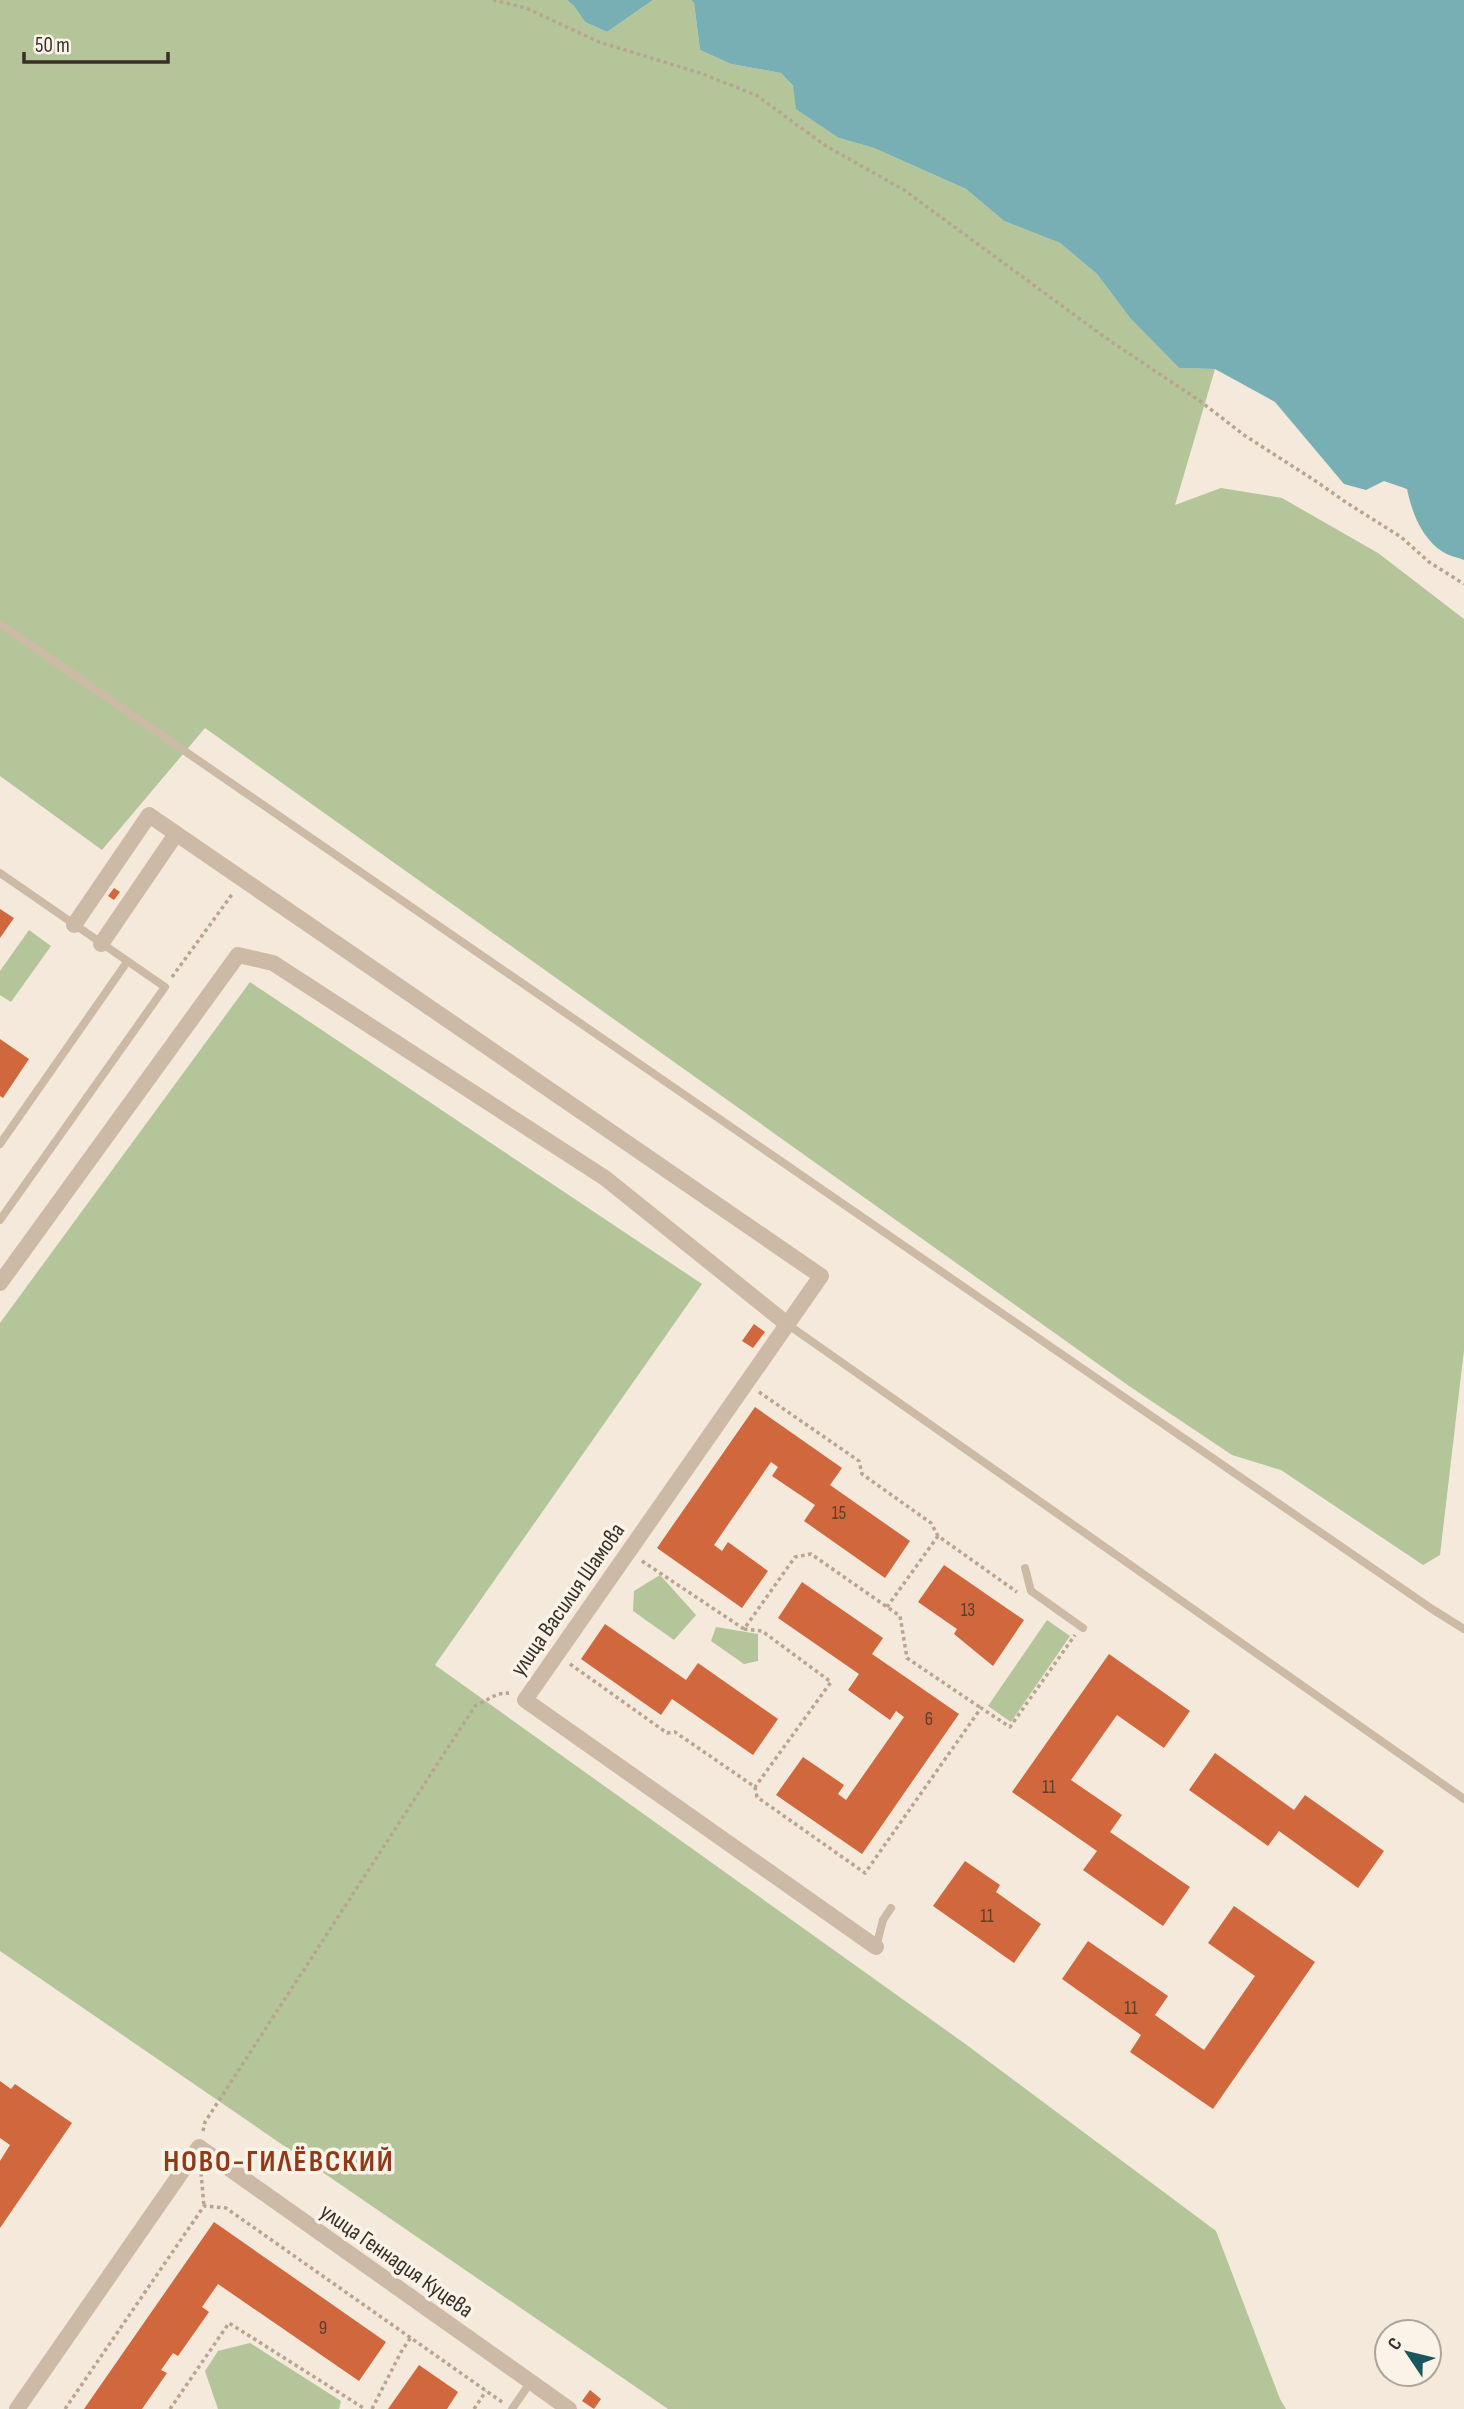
<svg xmlns="http://www.w3.org/2000/svg" width="1464" height="2409" font-family="'Sofia Sans Condensed',sans-serif">
	<style>
		.green { fill: #b4c59a }
		.water { fill: #78afb4 }
		.building { fill: #d0673d }
		.lines { fill: none; stroke-linecap: round; stroke-linejoin: round }
		.path { stroke: #b9a490; stroke-width: 3.5; stroke-dasharray: 3.5 3.5; stroke-linecap: butt }
		.lane { stroke: #cdbaa6; stroke-width: 8 }
		.street { stroke: #cdbaa6; stroke-width: 16 }
		.labels { text-anchor: middle; stroke-width: 7; stroke-linejoin: round; paint-order: stroke }
		.number-label { font-size: 19px; fill: #5f3c2d }
		.street-label { font-size: 23px; fill: #392e28; stroke: #fbf3e8 }
		.district-label { font-size: 30px; font-weight: bold; letter-spacing: 2px; fill: #8f3a19; stroke: #fbf3e8 }
	</style>
	<rect width="100%" height="100%" fill="#f4e9db"/>
	<g class="green">
		<path d="M0,0H567L574,6L585,22L607,32L653,0H691L694,3L700,50L731,64L781,73L839,138L874,148L966,189L1004,221L1060,243L1097,274L1130,318L1179,368L1215,369L1175,505L1221,488L1282,498L1378,553L1464,619V1350L1440,1555L1423,1565L1281,1470L1232,1455L1129,1386L205,728L102,850L0,776Z"/>
		<path d="M29,930L51,946L11,1002L0,995V971Z"/>
		<path d="M250,982L702,1284L435,1665L964,2043L1216,2231L1280,2399L1286,2409H668L0,1951V1323Z"/>
		<path d="M660,1575L696,1615L674,1640L633,1611L634,1591Z"/>
		<path d="M1047,1620L1070,1636L1011,1722L988,1706Z"/>
		<path d="M716,1627L758,1634V1661L744,1664L711,1641Z"/>
		<path d="M250,2343L341,2401L339,2409H218L205,2371L218,2351Z"/>
	</g>
	<g class="water">
		<path d="M567,0H653L607,32L585,22L574,6Z"/>
		<path d="M691,0H1464V560C1457,557 1449,556 1443,552C1421,538 1412,512 1407,489L1384,481L1366,490L1344,484L1275,402L1215,369L1179,368L1130,318L1097,274L1060,243L1004,221L966,189L874,148L839,138L796,109L793,86L781,73L731,64L700,50L694,3Z"/>
	</g>
	<g class="building">
		<path d="M114,888L120,892L114,900L108,896Z"/>
		<path d="M0,909L14,918L0,938Z"/>
		<path d="M0,1039L29,1059L3,1098L0,1096Z"/>
		<path d="M754,1324L765,1332L753,1348L742,1341Z"/>
		<path d="M755,1407L842,1468L830,1485L910,1541L885,1578L804,1521L815,1505L772,1476L778,1467L771,1462L714,1545L722,1551L728,1542L768,1571L742,1608L657,1548Z"/>
		<path d="M944,1565L1024,1620L993,1666L954,1634L957,1629L918,1602Z"/>
		<path d="M802,1582L883,1638L872,1654L959,1714L862,1854L776,1795L803,1757L844,1785L838,1794L846,1800L904,1717L896,1711L890,1720L848,1690L859,1674L778,1618Z"/>
		<path d="M605,1624L686,1680L698,1663L778,1719L753,1755L672,1699L661,1715L581,1659Z"/>
		<path d="M1109,1654L1190,1711L1164,1748L1117,1715L1071,1780L1122,1815L1110,1832L1190,1887L1163,1926L1083,1870L1097,1851L1012,1792Z"/>
		<path d="M1215,1753L1294,1810L1305,1795L1384,1851L1358,1888L1279,1831L1268,1846L1189,1790Z"/>
		<path d="M965,1861L1000,1885L996,1892L1041,1924L1014,1963L933,1906Z"/>
		<path d="M1234,1906L1315,1962L1213,2109L1130,2052L1141,2035L1062,1979L1088,1941L1168,1996L1155,2015L1204,2050L1255,1976L1208,1943Z"/>
		<path d="M0,2081L11,2089L15,2084L72,2123L0,2228V2161L10,2145L0,2138Z"/>
		<path d="M214,2222L386,2342L359,2381L218,2284L202,2307L209,2312L178,2356L173,2353L161,2370L167,2373L142,2409H84Z"/>
		<path d="M419,2365L458,2392L447,2409H388Z"/>
		<path d="M590,2390L601,2399L594,2409L582,2401Z"/>
	</g>
	<g class="lines">
		<g class="path">
			<path d="M493,0L526,8L599,42L700,73L756,95L826,146L904,190L1110,341L1200,401L1244,435L1317,482L1347,503L1401,537L1429,562L1464,584"/>
			<path d="M172,977L233,893"/>
			<path d="M759,1392L859,1461L862,1474L931,1523L938,1536L1017,1592"/>
			<path d="M642,1561L744,1629L795,1557L811,1554L900,1616L907,1658L981,1708"/>
			<path d="M887,1607L938,1536"/>
			<path d="M744,1629L762,1631L831,1682L755,1787"/>
			<path d="M570,1664L667,1733L675,1732L755,1787L757,1797L865,1873L981,1708L1010,1727L1075,1635"/>
			<path d="M203,2131L205,2122L475,1706L498,1694L509,1693"/>
			<path d="M201,2173L204,2206"/>
			<path d="M65,2409L204,2206L226,2208L502,2402"/>
			<path d="M170,2409L229,2323L365,2409"/>
			<path d="M372,2409L401,2352L411,2337"/>
			<path d="M474,2409L486,2391"/>
		</g>
		<g class="lane">
			<path d="M0,624L1432,1609L1464,1629"/>
			<path d="M0,873L165,987L0,1220"/>
			<path d="M0,1144L127,962"/>
			<path d="M787,1324L1464,1799"/>
			<path d="M1025,1568L1031,1591L1083,1628"/>
			<path d="M876,1947L883,1920L891,1908"/>
			<path d="M512,2409L530,2383"/>
		</g>
		<g class="street">
			<path d="M74,925L149,815L821,1276L525,1700L876,1947"/>
			<path d="M101,944L176,834"/>
			<path d="M0,1283L238,955L273,963L605,1178L787,1324"/>
			<path d="M17,2409L199,2147L569,2409"/>
		</g>
	</g>
	<g class="labels">
		<g class="number-label">
			<text x="839" y="1519">15</text>
			<text x="968" y="1616">13</text>
			<text x="929" y="1725">6</text>
			<text x="1049" y="1793">11</text>
			<text x="987" y="1922">11</text>
			<text x="1131" y="2014">11</text>
			<text x="323" y="2334">9</text>
		</g>
		<g class="street-label">
			<text transform="translate(567 1599) rotate(-55)" y="8">улица Василия Шамова</text>
			<text transform="translate(397 2260) rotate(35)" y="8">улица Геннадия Куцева</text>
		</g>
		<g class="district-label">
			<text x="279" y="2171">НОВО-ГИЛЁВСКИЙ</text>
		</g>
	</g>
	<g transform="translate(1408 2353) rotate(305)"><circle r="33" fill="#fbf3e8" stroke="#ada49b" stroke-width="2"/>
	<path d="M0-5L12 26L0 18L-12 26Z" fill="#19575e"/>
	<text y="-10" font-size="19" font-weight="bold" text-anchor="middle" fill="#392e28">С</text>
	</g>
	<path d="M24 52v10h144v-10" fill="none" stroke="#392e28" stroke-width="3.5"/>
	<text x="35" y="52" font-size="21" fill="#392e28" stroke="#fbf3e8" stroke-width="5" paint-order="stroke">50 m</text>
</svg>
